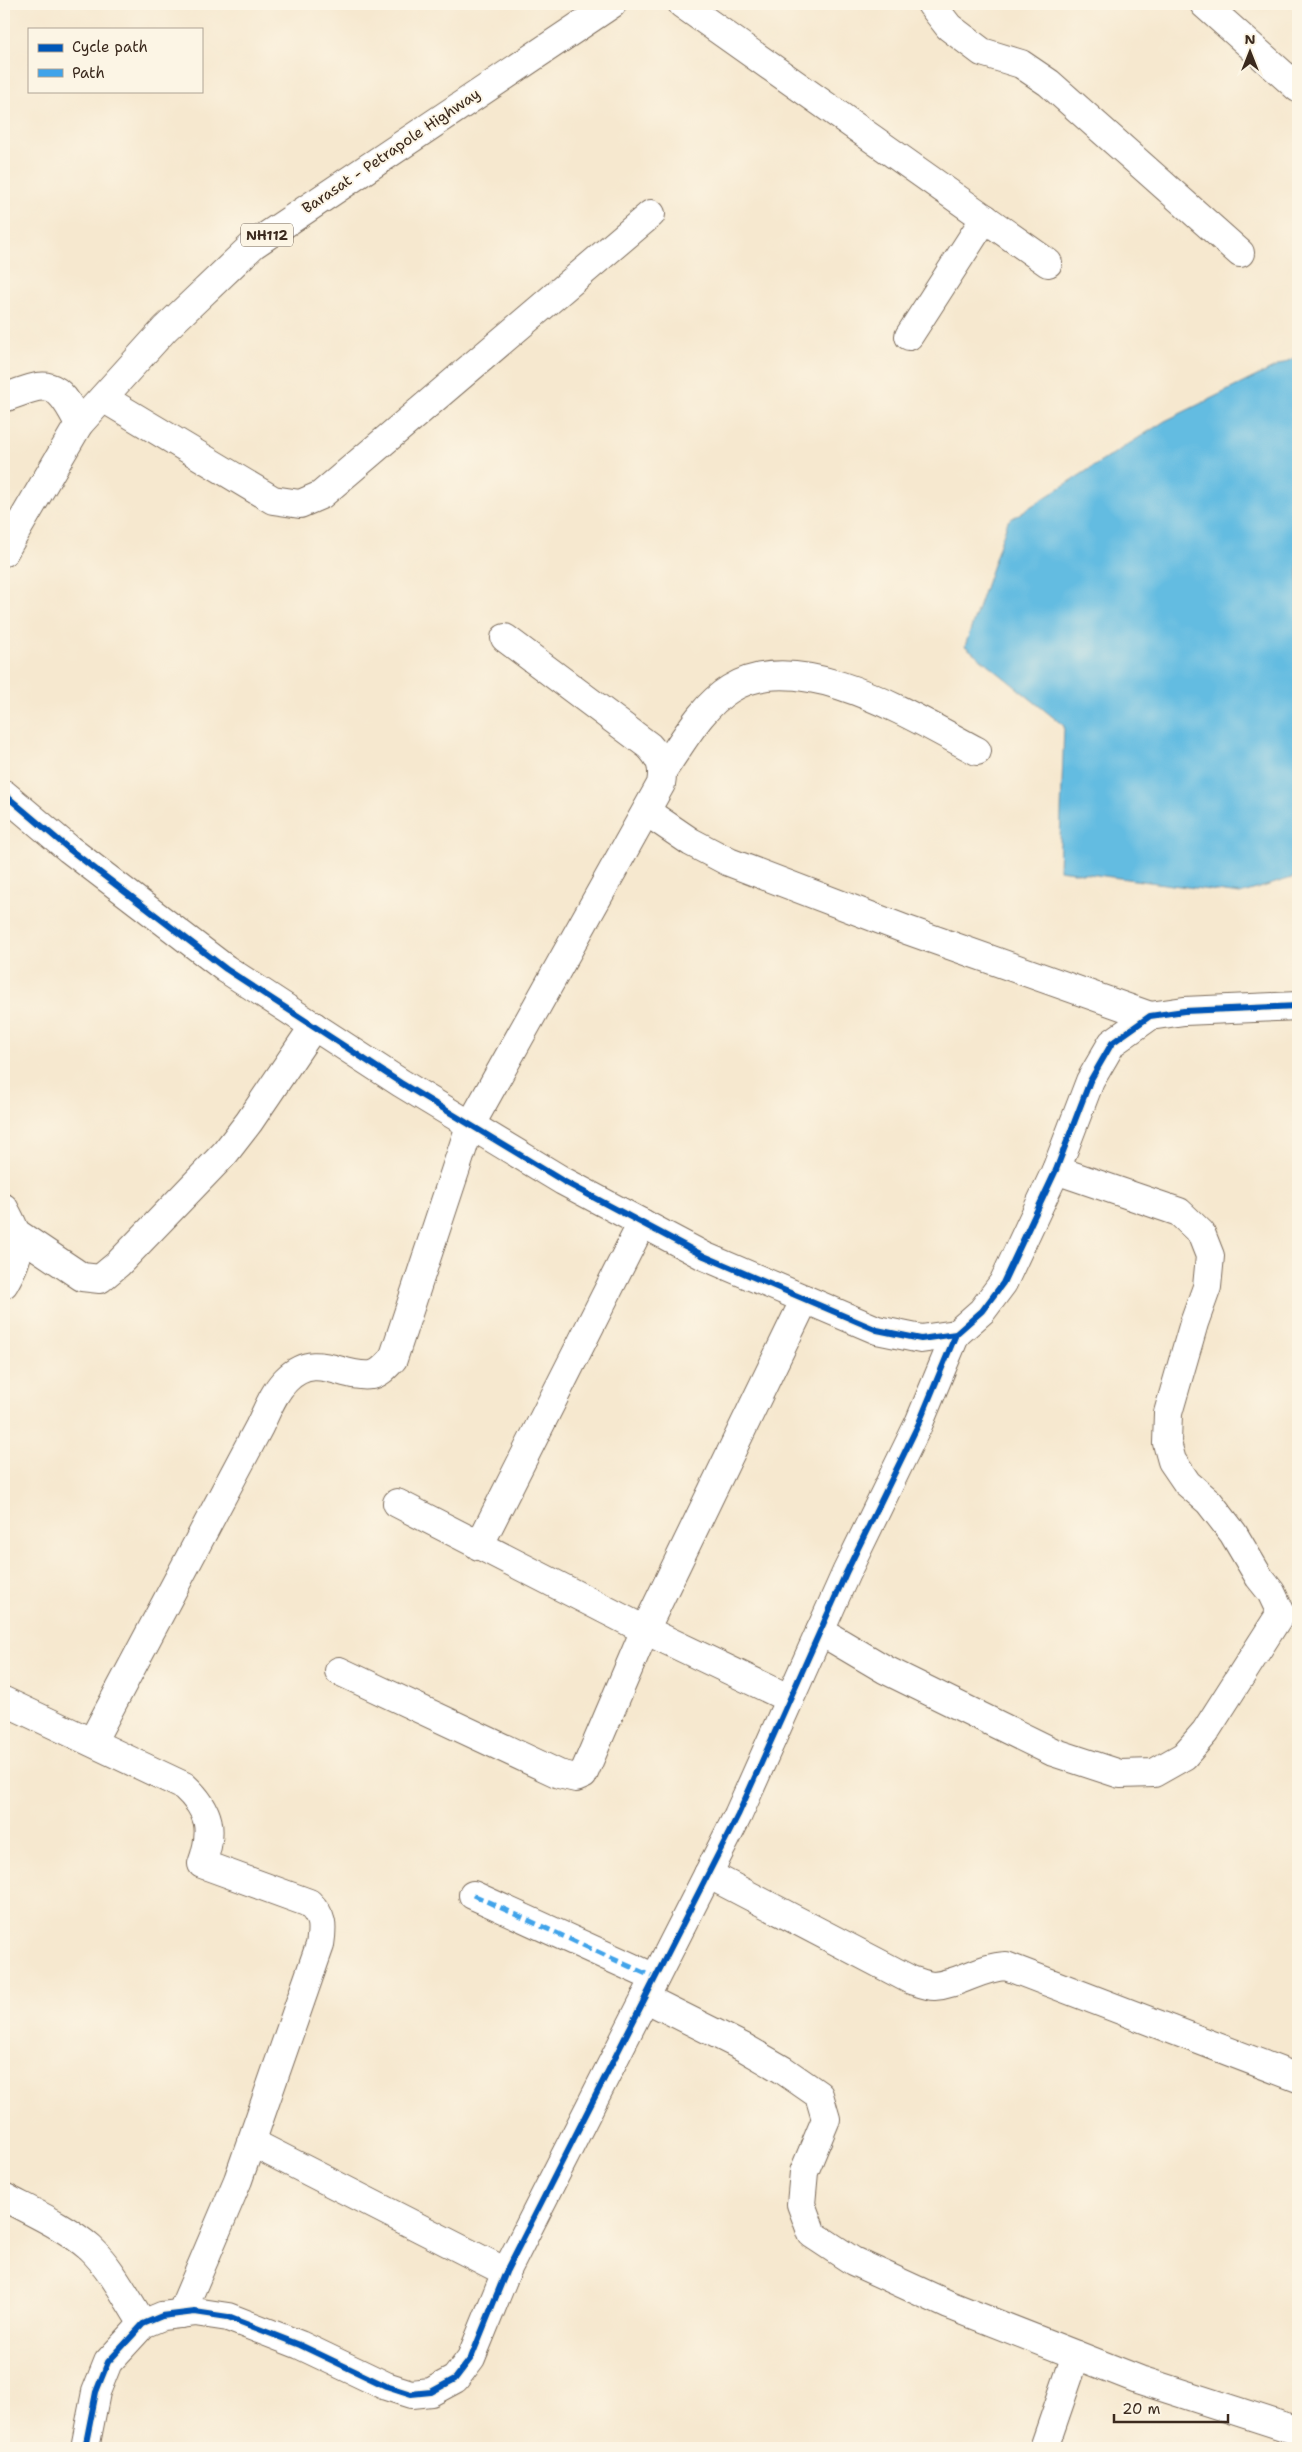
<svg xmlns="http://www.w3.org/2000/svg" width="1302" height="2452" font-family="'Shantell Sans',sans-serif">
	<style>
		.water { fill: #64bce1; stroke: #507380 }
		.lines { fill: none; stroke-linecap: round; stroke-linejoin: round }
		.minor-casing { stroke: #7c6c5c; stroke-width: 30 }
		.highway-casing { stroke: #7c6c5c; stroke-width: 30 }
		.minor { stroke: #fff; stroke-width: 28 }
		.highway { stroke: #fff; stroke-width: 28 }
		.quiet { stroke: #3fa3ea; stroke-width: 5; stroke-dasharray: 10 5; stroke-linecap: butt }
		.cycleway-casing { stroke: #fcf5e5; stroke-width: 9 }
		.cycleway { stroke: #0057b8; stroke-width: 6 }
		.labels { text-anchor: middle; stroke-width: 4; stroke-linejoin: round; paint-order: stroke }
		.shield { fill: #fcf5e5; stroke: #75675a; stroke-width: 1 }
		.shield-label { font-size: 14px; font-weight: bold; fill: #3b2a1e }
		.street-label { font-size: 15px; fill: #3b2a1e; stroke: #fcf5e5 }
	</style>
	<rect width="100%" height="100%" fill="#fcf5e5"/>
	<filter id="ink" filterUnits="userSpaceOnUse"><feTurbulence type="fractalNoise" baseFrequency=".02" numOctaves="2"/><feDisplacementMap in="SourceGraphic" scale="10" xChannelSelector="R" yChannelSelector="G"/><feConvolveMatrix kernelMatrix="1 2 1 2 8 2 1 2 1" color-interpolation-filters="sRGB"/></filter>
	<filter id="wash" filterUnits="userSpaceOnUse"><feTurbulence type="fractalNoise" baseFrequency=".0096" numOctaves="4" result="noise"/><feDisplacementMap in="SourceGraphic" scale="20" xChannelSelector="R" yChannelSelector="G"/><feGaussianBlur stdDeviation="1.12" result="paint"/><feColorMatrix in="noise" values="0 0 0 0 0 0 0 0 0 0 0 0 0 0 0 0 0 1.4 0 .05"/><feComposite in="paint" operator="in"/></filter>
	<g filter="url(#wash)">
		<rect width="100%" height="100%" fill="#f6e8cf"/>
		<path class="water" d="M1298,356V876L1240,894L1059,870L1064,726L965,646L1008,521L1165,421Z"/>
	</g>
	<g filter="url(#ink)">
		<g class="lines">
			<g class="minor-casing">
				<g id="minor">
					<path d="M682,4L1048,263"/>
					<path d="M931,4L949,27L982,52L1021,64L1049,83L1240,253"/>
					<path d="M1204,4L1298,88"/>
					<path d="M909,336L985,218"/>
					<path d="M4,398C48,381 56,378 79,424"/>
					<path d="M103,398L273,500L300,504L321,495L651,214"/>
					<path d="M663,770C683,742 701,707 730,689C800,645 914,718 977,751"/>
					<path d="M4,794L69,849L226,969L401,1083L563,1181L704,1256L877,1330L921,1339L956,1334L982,1311L1003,1283L1056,1170L1090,1081L1112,1043L1150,1016L1184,1011L1298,1006"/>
					<path d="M647,812L691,842L729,862L907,930L1150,1016"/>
					<path d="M4,1208C22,1241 23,1250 4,1284"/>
					<path d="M18,1234L82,1277L100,1279L118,1264L225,1153L249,1122L314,1026"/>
					<path d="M397,1503L645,1630L790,1699"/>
					<path d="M479,1546L642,1223"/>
					<path d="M820,1631L886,1670L1053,1752L1120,1774L1154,1773L1184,1756L1205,1732L1281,1613L1271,1592L1259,1577L1233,1533L1209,1502L1187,1483L1172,1461L1167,1443L1168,1413L1194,1323L1207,1287L1210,1256L1201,1233L1179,1212L1056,1170"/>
					<path d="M339,1671L559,1774L576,1778L583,1775L645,1630L805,1299"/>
					<path d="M4,1701L184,1786C211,1811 214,1830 202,1864L309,1903C323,1917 323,1926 320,1945L238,2180L181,2314"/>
					<path d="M92,1742L259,1427C267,1411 273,1393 286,1380C316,1350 342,1379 371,1375C380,1374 387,1365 393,1359L470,1126L661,784C664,767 661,759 649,746L505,638"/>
					<path d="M708,1874L911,1980C918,1982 927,1986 934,1986C960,1984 980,1967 1006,1966L1298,2078"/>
					<path d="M473,1895L655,1978"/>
					<path d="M645,1998L745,2048L783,2070L819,2095L826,2119L804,2172L801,2204L812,2234L853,2261L949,2305L1140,2380L1298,2431"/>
					<path d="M251,2142L506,2272"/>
					<path d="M4,2197C32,2212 66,2227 90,2248C112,2269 127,2299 143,2324"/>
					<path d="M85,2448L96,2392L108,2362L143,2324L162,2316L195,2312L228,2317L300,2345L386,2386L411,2394L431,2392L455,2379L471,2358L506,2272L738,1815L846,1573L919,1423L956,1334"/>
					<path d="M1044,2448L1076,2355"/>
				</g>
			</g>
			<g class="highway-casing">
				<path id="highway" d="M4,552L79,424L165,329L253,245L612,4"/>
			</g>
			<use href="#minor" class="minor"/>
			<use href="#highway" class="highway"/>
			<path class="quiet" d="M473,1895L655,1978"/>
			<g class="cycleway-casing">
				<g id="cycleway">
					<path d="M4,794L69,849L226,969L401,1083L563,1181L704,1256L877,1330L921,1339L956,1334L982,1311L1003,1283L1056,1170L1090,1081L1112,1043L1150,1016L1184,1011L1298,1006"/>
					<path d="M85,2448L96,2392L108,2362L143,2324L162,2316L195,2312L228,2317L300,2345L386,2386L411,2394L431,2392L455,2379L471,2358L506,2272L738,1815L846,1573L919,1423L956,1334"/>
				</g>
			</g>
			<use href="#cycleway" class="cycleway"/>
		</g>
	</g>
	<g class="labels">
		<rect class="shield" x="241" y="223.5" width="52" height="23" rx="4"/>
		<g class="shield-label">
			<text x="267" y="240">NH112</text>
		</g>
		<g class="street-label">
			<text transform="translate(391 151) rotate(-34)" y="5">Barasat - Petrapole Highway</text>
		</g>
	</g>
	<rect width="1302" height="2452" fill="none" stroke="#fcf5e5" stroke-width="20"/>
	<rect x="28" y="28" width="175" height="65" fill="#fcf5e5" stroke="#afa495"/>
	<rect x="38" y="44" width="25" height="8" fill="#0057b8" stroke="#afa495"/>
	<text x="72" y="52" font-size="15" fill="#3b2a1e">Cycle path</text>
	<rect x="38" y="69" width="25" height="8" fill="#3fa3ea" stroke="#afa495"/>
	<text x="72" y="78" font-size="15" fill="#3b2a1e">Path</text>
	<g transform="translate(1250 52)" stroke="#fcf5e5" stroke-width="4" paint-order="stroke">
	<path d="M0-4L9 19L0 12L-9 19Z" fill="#3b2a1e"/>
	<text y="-8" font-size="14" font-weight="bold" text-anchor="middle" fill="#3b2a1e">N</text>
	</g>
	<path d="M1114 2414v8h114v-8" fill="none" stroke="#3b2a1e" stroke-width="2.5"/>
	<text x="1122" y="2414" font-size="15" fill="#3b2a1e" stroke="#fcf5e5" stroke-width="4" paint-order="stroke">20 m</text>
</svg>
